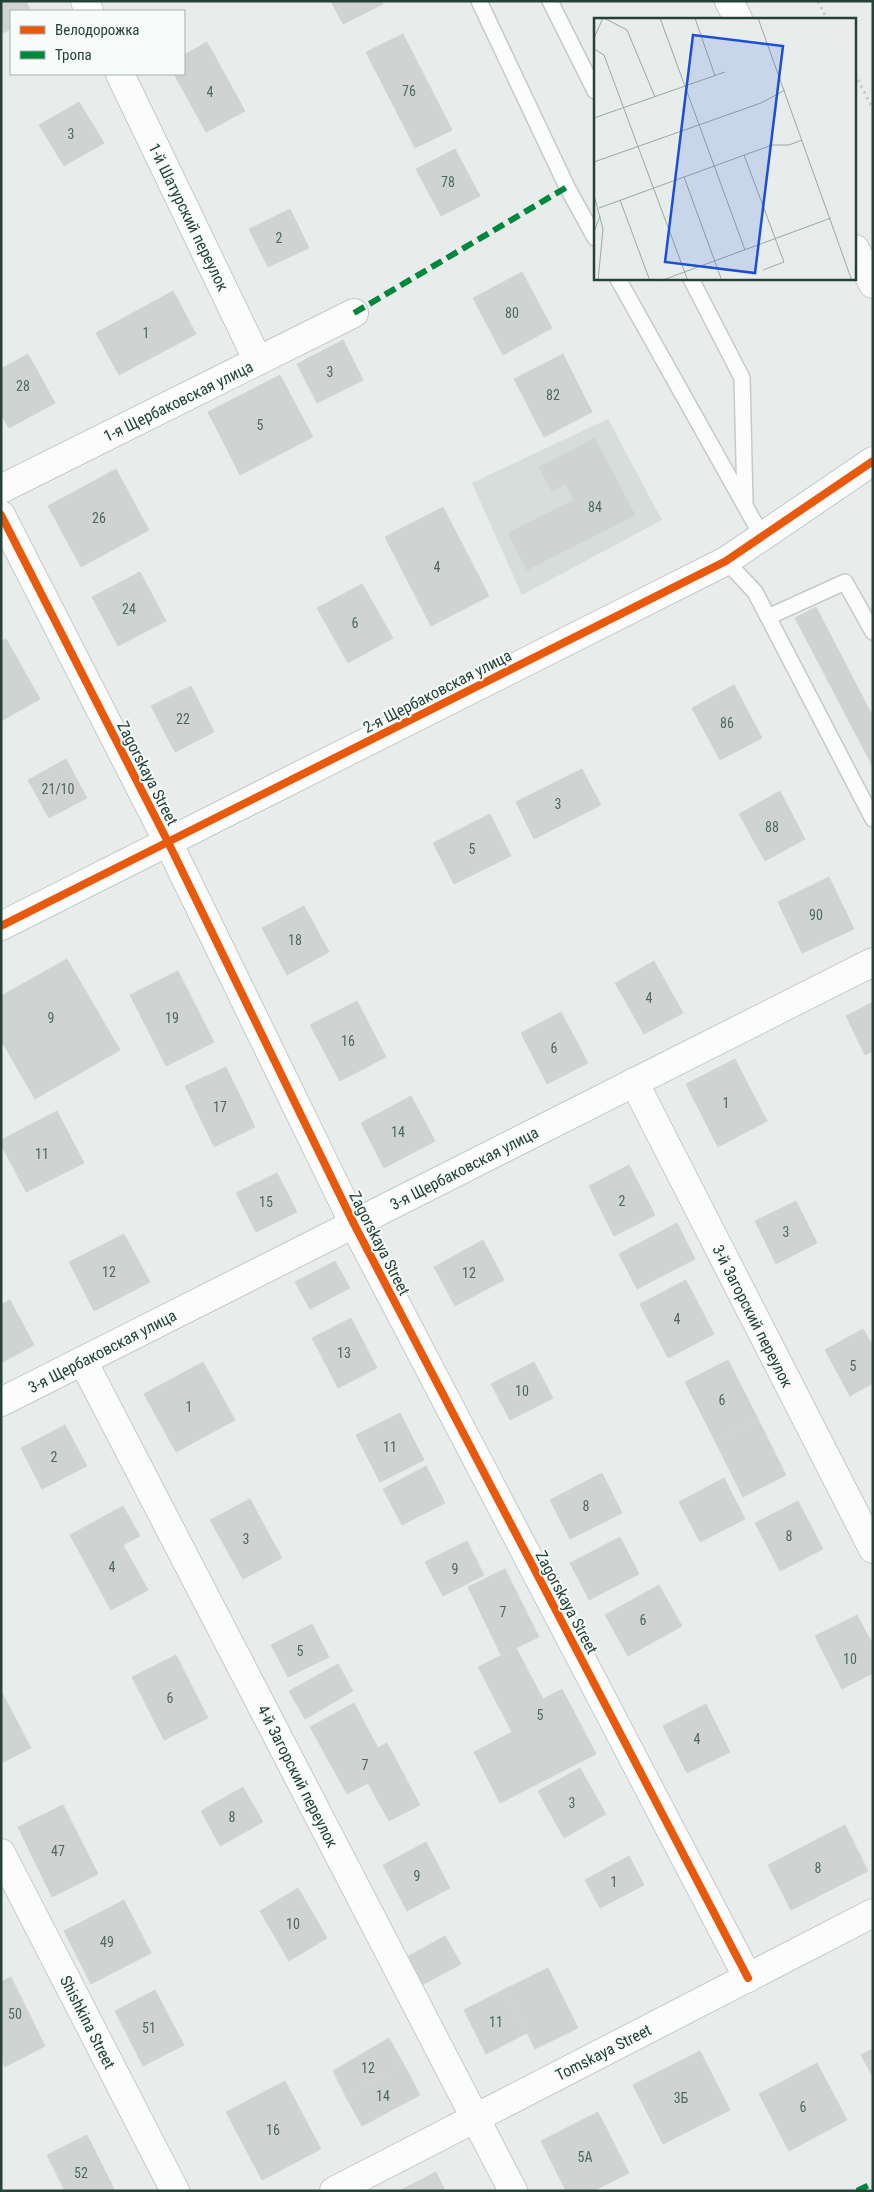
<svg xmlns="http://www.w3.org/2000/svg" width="874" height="2192" font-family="'Roboto Condensed',sans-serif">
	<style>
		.built { fill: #d6dedb }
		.building { fill: #cfd4d2; stroke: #d1d6d4 }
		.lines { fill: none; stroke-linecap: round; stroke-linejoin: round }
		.lane-casing { stroke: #c5cac8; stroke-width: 18 }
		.street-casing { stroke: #c5cac8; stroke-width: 30 }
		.secondary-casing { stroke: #c3cbc8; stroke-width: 30 }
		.path { stroke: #c3ccca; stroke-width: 3; stroke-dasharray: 2.5 4; stroke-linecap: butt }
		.lane { stroke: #fcfcfc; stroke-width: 15 }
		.street { stroke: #fcfcfc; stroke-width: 28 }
		.secondary { stroke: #fcfcfc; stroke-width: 28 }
		.quiet { stroke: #00873e; stroke-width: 6; stroke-dasharray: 12 6; stroke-linecap: butt }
		.cycleway-casing { stroke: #f7fbf9; stroke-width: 11 }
		.cycleway { stroke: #e8590c; stroke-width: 8 }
		.labels { text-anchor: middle; stroke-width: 4; stroke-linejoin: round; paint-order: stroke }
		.number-label { font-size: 14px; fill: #506761 }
		.street-label { font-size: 16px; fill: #24423a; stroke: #f7fbf9 }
		.inset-road { fill: none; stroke: #9aa9a4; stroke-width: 1 }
		.view { fill: #1d4ed8; fill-opacity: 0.15; stroke: #1d4ed8; stroke-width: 2.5 }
		.inset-edge { fill: none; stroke: #24423a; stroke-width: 2.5 }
	</style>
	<rect width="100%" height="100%" fill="#e8edeb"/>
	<path class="built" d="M608,419L662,520L522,595L472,483Z"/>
	<g class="building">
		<path d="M1,1H26L31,11H11V29L1,34Z"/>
		<path d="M331,1H382L383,4L343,24Z"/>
		<path d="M403,34L452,130L415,148L366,52Z"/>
		<path d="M207,42L245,111L206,132L174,74H184V55Z"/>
		<path d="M79,102L104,143L64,166L39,125Z"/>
		<path d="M455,149L480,196L441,216L416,169Z"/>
		<path d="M290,209L309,248L268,267L249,229Z"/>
		<path d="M522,272L552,328L503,355L473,298Z"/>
		<path d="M173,291L196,334L119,375L96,333Z"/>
		<path d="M343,340L363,380L317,403L297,364Z"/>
		<path d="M28,354L55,403L9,428L1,415V369Z"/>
		<path d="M563,354L592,412L544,437L514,379Z"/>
		<path d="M280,375L313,437L240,475L208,412Z"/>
		<path d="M595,438L635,515L527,570L508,533L574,500L565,484L552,491L539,467Z"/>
		<path d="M116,469L149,530L81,567L48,506Z"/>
		<path d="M443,507L489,596L431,626L385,537Z"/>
		<path d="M140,572L166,621L118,646L92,597Z"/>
		<path d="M362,584L393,638L348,663L317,608Z"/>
		<path d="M816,607L873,717V767L795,618Z"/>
		<path d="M6,639L40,699L1,721V641Z"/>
		<path d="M734,685L762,738L720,760L692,708Z"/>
		<path d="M191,686L214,732L175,752L151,706Z"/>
		<path d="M66,759L87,798L49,818L28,780Z"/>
		<path d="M582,769L601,805L534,839L516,802Z"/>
		<path d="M780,791L805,839L765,861L739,814Z"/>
		<path d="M490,814L511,856L454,884L433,843Z"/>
		<path d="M829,877L854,929L802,953L778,902Z"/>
		<path d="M304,906L329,952L287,975L262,928Z"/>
		<path d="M67,959L120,1050L35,1099L1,1040V996Z"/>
		<path d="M654,961L683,1013L644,1034L615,983Z"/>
		<path d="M178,971L214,1042L166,1066L130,995Z"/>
		<path d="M357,1001L386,1057L340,1081L310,1025Z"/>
		<path d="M873,1002V1051L865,1055L846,1016Z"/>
		<path d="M561,1012L588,1063L547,1084L521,1033Z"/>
		<path d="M735,1059L767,1121L718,1147L686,1084Z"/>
		<path d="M226,1067L255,1127L214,1147L185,1086Z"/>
		<path d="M411,1096L435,1141L384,1168L361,1123Z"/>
		<path d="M57,1111L84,1163L26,1192L1,1144V1140Z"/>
		<path d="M629,1165L655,1215L614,1236L589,1186Z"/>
		<path d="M277,1173L297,1212L256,1232L236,1193Z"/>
		<path d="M796,1201L817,1243L776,1264L755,1221Z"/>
		<path d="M677,1223L695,1259L637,1289L619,1254Z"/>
		<path d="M124,1234L150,1282L94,1311L69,1262Z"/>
		<path d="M483,1240L504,1280L455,1306L434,1267Z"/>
		<path d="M335,1261L350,1288L310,1309L295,1282Z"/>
		<path d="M686,1280L714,1334L668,1358L640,1304Z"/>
		<path d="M10,1300L34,1345L1,1363V1305Z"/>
		<path d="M351,1318L377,1368L338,1388L312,1338Z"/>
		<path d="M863,1329L873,1346V1383L850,1396L825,1350Z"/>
		<path d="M728,1360L758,1419L715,1441L685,1382Z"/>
		<path d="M203,1362L235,1420L176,1452L144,1394Z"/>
		<path d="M534,1362L553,1398L510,1420L491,1384Z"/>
		<path d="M400,1413L424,1460L380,1482L356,1435Z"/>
		<path d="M758,1419L786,1475L743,1497L715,1441Z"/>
		<path d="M65,1425L87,1466L42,1489L21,1448Z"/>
		<path d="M426,1466L445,1503L402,1525L383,1489Z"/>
		<path d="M602,1473L622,1513L570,1539L550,1500Z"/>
		<path d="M724,1478L745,1519L700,1542L679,1502Z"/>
		<path d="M250,1499L282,1558L243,1579L210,1520Z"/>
		<path d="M798,1501L823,1549L780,1571L755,1523Z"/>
		<path d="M123,1506L140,1536L123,1545L148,1590L111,1610L70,1535Z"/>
		<path d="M620,1537L639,1574L589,1600L570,1563Z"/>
		<path d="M467,1541L484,1575L443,1596L425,1562Z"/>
		<path d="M505,1569L539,1637L501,1655L468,1587Z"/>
		<path d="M659,1585L682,1626L628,1656L605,1615Z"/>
		<path d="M857,1615L873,1645V1673L842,1689L815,1636Z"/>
		<path d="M312,1624L329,1657L288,1677L271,1645Z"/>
		<path d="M516,1648L543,1699L562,1689L596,1754L500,1803L474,1752L512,1732L478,1667Z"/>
		<path d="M176,1655L208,1718L164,1740L132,1677Z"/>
		<path d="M338,1664L353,1691L305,1719L289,1691Z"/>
		<path d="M1,1691L31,1748L1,1763Z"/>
		<path d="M354,1703L378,1748L387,1743L420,1805L389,1821L368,1783L347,1794L310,1727Z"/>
		<path d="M706,1704L730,1752L687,1773L663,1726Z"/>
		<path d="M580,1768L606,1814L564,1838L538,1791Z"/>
		<path d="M243,1787L263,1822L220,1846L201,1811Z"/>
		<path d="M63,1805L98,1874L52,1897L18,1827Z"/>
		<path d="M845,1825L868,1871L791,1910L768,1865Z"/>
		<path d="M426,1842L450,1888L407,1911L383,1865Z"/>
		<path d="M629,1856L644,1885L600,1908L585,1880Z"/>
		<path d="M298,1888L327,1938L289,1961L260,1911Z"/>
		<path d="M124,1900L151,1953L91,1984L64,1931Z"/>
		<path d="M445,1936L461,1964L422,1985L407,1957Z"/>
		<path d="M548,1968L578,2028L535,2049L505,1989Z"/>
		<path d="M11,1977L45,2046L5,2067L1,2059V1982Z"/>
		<path d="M505,1989L527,2033L486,2054L464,2010Z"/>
		<path d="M155,1990L184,2045L143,2066L115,2011Z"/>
		<path d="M389,2038L404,2065L346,2097L333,2071Z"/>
		<path d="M873,2049V2077L861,2055Z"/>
		<path d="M700,2051L730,2110L663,2144L633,2085Z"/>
		<path d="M817,2063L847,2120L789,2151L759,2094Z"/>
		<path d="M404,2065L420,2095L362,2126L346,2097Z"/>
		<path d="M285,2081L321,2149L262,2180L226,2112Z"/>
		<path d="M598,2112L629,2173L593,2191H566L541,2141Z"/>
		<path d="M87,2135L115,2191H65L47,2155Z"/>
		<path d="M436,2172L445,2191H399Z"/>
	</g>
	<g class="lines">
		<g class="lane-casing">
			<g id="lane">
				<path d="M479,1L567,187L595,238"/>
				<path d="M550,1L595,91"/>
				<path d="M618,279L762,536"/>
				<path d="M691,279L742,378L745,503"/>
				<path d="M726,561L755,592L873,819"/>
				<path d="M768,617L845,582L873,632"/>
			</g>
		</g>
		<g class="street-casing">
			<g id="street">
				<path d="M85,1L89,11"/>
				<path d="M120,74L258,361"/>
				<path d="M1,489L354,313"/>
				<path d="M1,515L168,842L354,1224L748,1978"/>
				<path d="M634,1082L873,1549"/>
				<path d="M83,1361L513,2191"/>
				<path d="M1,1402L873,962"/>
				<path d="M1,1853L175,2191"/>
				<path d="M334,2191L873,1913"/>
			</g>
		</g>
		<g class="secondary-casing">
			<g id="secondary">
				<path d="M729,1L738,19"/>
				<path d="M855,249L873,284"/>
				<path d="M1,926L726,561L873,461"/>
			</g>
		</g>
		<g class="path">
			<path d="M818,1L827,19"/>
			<path d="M855,74L873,109"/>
		</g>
		<use href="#lane" class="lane"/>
		<use href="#street" class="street"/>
		<use href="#secondary" class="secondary"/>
		<g class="quiet">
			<path d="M354,313L567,187"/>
			<path d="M857,2191L873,2183"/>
		</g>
		<g class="cycleway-casing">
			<g id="cycleway">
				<path d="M1,515L168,842L354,1224L748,1978"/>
				<path d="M1,926L726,561L873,461"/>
			</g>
		</g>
		<use href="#cycleway" class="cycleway"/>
	</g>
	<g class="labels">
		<g class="number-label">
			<text x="409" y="96">76</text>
			<text x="210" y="97">4</text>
			<text x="71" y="139">3</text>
			<text x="448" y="187">78</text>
			<text x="279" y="243">2</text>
			<text x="512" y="318">80</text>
			<text x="146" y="338">1</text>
			<text x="330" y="377">3</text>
			<text x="23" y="391">28</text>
			<text x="553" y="400">82</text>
			<text x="260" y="430">5</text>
			<text x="595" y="512">84</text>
			<text x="99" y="523">26</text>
			<text x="437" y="572">4</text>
			<text x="129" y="614">24</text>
			<text x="355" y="628">6</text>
			<text x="183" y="724">22</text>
			<text x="727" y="728">86</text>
			<text x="58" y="794">21/10</text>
			<text x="558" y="809">3</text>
			<text x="772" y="832">88</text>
			<text x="472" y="854">5</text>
			<text x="816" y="920">90</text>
			<text x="295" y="945">18</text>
			<text x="649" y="1003">4</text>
			<text x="51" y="1023">9</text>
			<text x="172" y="1023">19</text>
			<text x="348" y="1046">16</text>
			<text x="554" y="1053">6</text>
			<text x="726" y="1108">1</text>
			<text x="220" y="1112">17</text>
			<text x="398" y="1137">14</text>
			<text x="42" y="1159">11</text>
			<text x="622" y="1206">2</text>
			<text x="266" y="1207">15</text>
			<text x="786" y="1237">3</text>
			<text x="109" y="1277">12</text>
			<text x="469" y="1278">12</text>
			<text x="677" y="1324">4</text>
			<text x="344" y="1358">13</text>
			<text x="853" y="1371">5</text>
			<text x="522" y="1396">10</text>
			<text x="722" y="1405">6</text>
			<text x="189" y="1412">1</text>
			<text x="390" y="1452">11</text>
			<text x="54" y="1462">2</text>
			<text x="586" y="1511">8</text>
			<text x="789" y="1541">8</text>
			<text x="246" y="1544">3</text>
			<text x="112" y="1572">4</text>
			<text x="455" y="1574">9</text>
			<text x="503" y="1617">7</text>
			<text x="643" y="1625">6</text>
			<text x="300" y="1656">5</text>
			<text x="850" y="1664">10</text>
			<text x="170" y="1703">6</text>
			<text x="540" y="1720">5</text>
			<text x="697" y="1744">4</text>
			<text x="365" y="1770">7</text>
			<text x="572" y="1808">3</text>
			<text x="232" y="1822">8</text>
			<text x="58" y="1856">47</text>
			<text x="818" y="1873">8</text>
			<text x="417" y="1881">9</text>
			<text x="614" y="1887">1</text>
			<text x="293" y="1929">10</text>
			<text x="107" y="1947">49</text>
			<text x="15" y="2019">50</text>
			<text x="496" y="2027">11</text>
			<text x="149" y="2033">51</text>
			<text x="368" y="2073">12</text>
			<text x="383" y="2101">14</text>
			<text x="681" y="2103">3Б</text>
			<text x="803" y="2112">6</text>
			<text x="273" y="2135">16</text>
			<text x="585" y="2162">5А</text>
			<text x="81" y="2178">52</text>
		</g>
		<g class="street-label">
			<text transform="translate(189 217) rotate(64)" y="6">1-й Шатурский переулок</text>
			<text transform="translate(178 401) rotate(-26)" y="6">1-я Щербаковская улица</text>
			<text transform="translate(437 691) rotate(-27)" y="6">2-я Щербаковская улица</text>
			<text transform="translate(148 773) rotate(63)" y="6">Zagorskaya Street</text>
			<text transform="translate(464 1168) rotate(-27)" y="6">3-я Щербаковская улица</text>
			<text transform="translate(380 1243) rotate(63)" y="6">Zagorskaya Street</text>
			<text transform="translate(753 1316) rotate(63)" y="6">3-й Загорский переулок</text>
			<text transform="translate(102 1351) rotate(-27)" y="6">3-я Щербаковская улица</text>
			<text transform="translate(567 1602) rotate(62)" y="6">Zagorskaya Street</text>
			<text transform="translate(298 1776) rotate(63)" y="6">4-й Загорский переулок</text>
			<text transform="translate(88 2022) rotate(63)" y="6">Shishkina Street</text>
			<text transform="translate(603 2052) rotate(-27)" y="6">Tomskaya Street</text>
		</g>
	</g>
	<g transform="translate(594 18)">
		<rect width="262" height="262" fill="#e8edeb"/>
		<path class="inset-road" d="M10,0L33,12L61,79M66,0L151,232M101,0L121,58M164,0L258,263M0,20L9,0M0,31L10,37L94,263M0,100L131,54M150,137L190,244L169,252M0,144L167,85L191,72M90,159L128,263M0,177L9,211L4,263M26,182L56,263M5,190L178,127H195L208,122M0,214L6,198M66,263L237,200"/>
		<path class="view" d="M99,17L189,28L161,255L71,244Z"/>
		<rect width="262" height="262" class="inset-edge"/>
	</g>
	<rect width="874" height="2192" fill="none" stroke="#24423a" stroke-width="5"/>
	<rect x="10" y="10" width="175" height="65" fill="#f7fbf9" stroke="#a3b1ad"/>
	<rect x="20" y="26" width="25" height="8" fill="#e8590c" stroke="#a3b1ad"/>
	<text x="55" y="35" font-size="15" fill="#24423a">Велодорожка</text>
	<rect x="20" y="51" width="25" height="8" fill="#00873e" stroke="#a3b1ad"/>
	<text x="55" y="60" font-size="15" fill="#24423a">Тропа</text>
</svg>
